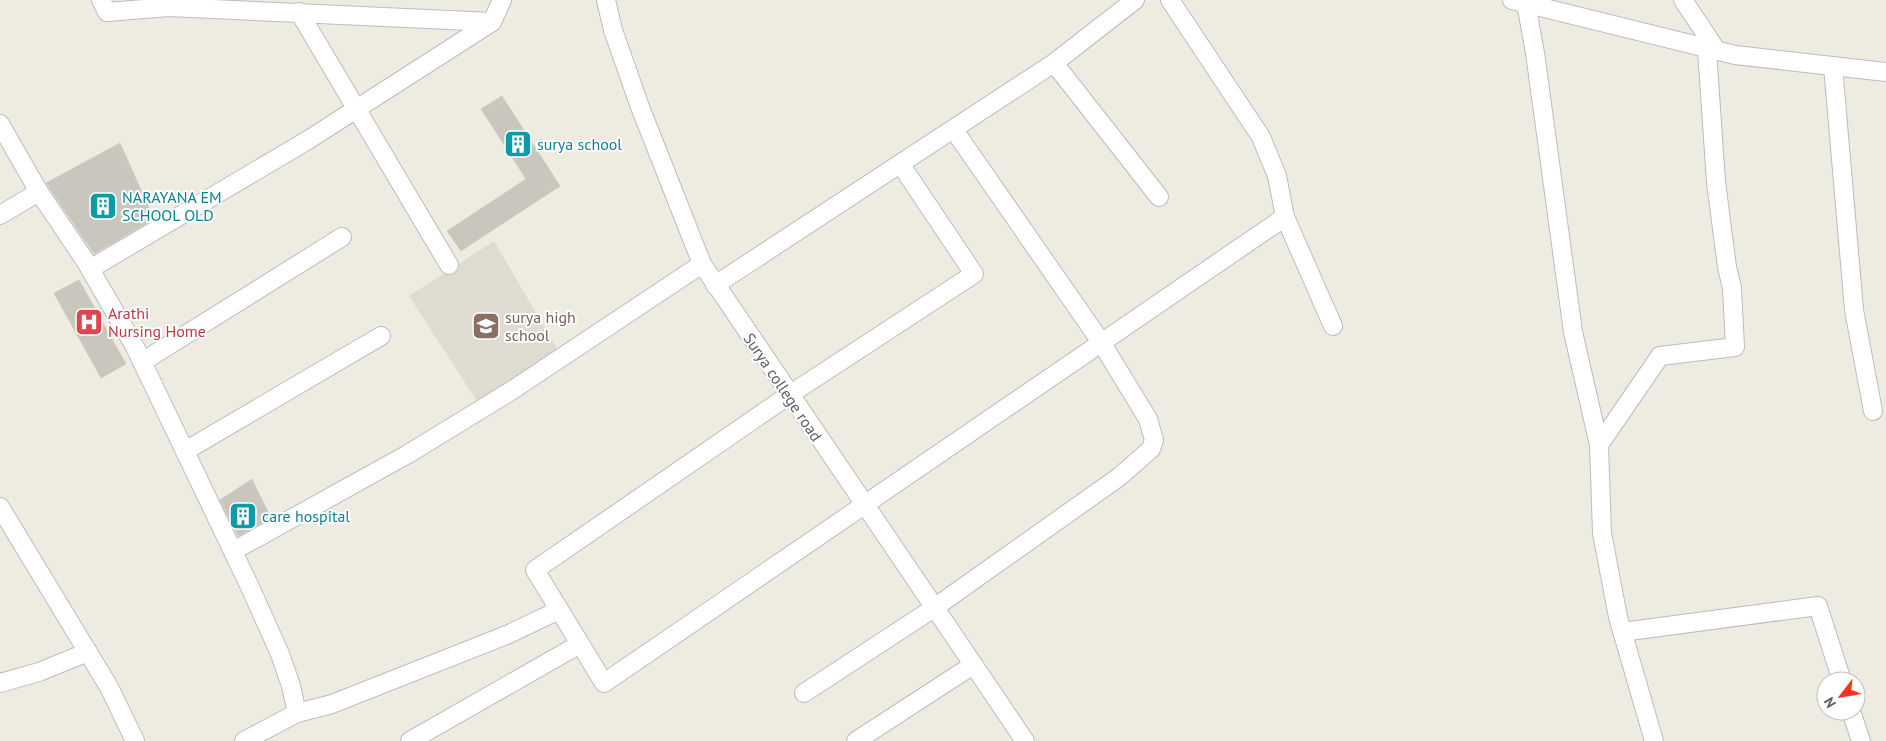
<svg xmlns="http://www.w3.org/2000/svg" width="1886" height="741" font-family="'PT Sans',sans-serif">
	<style>
		.education { fill: #dedbd0 }
		.building { fill: #c9c6be; stroke: #d4cebf }
		.lines { fill: none; stroke-linecap: round; stroke-linejoin: round }
		.minor-casing { stroke: #b9bcc2; stroke-width: 20 }
		.minor { stroke: #fff; stroke-width: 18 }
		.labels { text-anchor: middle; stroke-width: 4; stroke-linejoin: round; paint-order: stroke }
		.culture-label { font-size: 16px; fill: #0d838f; stroke: #fff; text-anchor: start }
		.health-label { font-size: 16px; fill: #be3a42; stroke: #fff; text-anchor: start }
		.education-label { font-size: 16px; fill: #785e54; stroke: #fff; text-anchor: start }
		.street-label { font-size: 16px; fill: #5a5e64; stroke: #fff }
	</style>
	<rect width="100%" height="100%" fill="#eeece1"/>
	<path class="education" d="M494,241L562,357L482,409L409,296Z"/>
	<g class="building">
		<path d="M502,96L560,186L461,251L447,231L526,179L481,109Z"/>
		<path d="M120,143L154,219L94,254L46,183Z"/>
		<path d="M79,280L126,364L101,378L54,293Z"/>
		<path d="M252,479L271,518L238,536L220,500Z"/>
	</g>
	<g class="lines">
		<g class="minor-casing">
			<g id="minor">
				<path d="M101,0L107,12L169,7L492,22"/>
				<path d="M606,0L613,30L640,107L702,264L1025,741"/>
				<path d="M1170,0L1261,137L1277,176L1285,217L1333,326"/>
				<path d="M1512,0L1735,55L1886,72"/>
				<path d="M1683,0L1717,51"/>
				<path d="M1526,3L1535,53L1573,332L1599,445L1602,533L1618,617L1654,741"/>
				<path d="M299,12L449,265"/>
				<path d="M1054,63L1159,197"/>
				<path d="M1833,66L1854,310L1873,411"/>
				<path d="M0,124L39,192L86,262L135,347L250,587L280,654L291,686L297,713L244,741"/>
				<path d="M901,165L974,274L789,395L535,570L604,683L1285,217"/>
				<path d="M0,215L39,192"/>
				<path d="M90,269L308,140L492,22L502,0"/>
				<path d="M715,285L1054,63L1135,0"/>
				<path d="M142,362L342,237"/>
				<path d="M1599,445L1660,356L1735,347L1732,288L1727,267L1716,182L1707,50"/>
				<path d="M185,451L381,336"/>
				<path d="M0,507L109,687L135,741"/>
				<path d="M233,551L408,454L511,391L702,264"/>
				<path d="M1622,632L1818,606L1842,681"/>
				<path d="M0,683L39,672L88,652"/>
				<path d="M804,693L934,608L1119,477L1151,449L1154,440L1148,419L1101,342L954,130"/>
				<path d="M1851,711L1861,741"/>
				<path d="M297,713L332,704L509,634L559,610"/>
				<path d="M410,741L580,644"/>
				<path d="M856,741L973,665"/>
			</g>
		</g>
		<use href="#minor" class="minor"/>
	</g>
	<defs>
		<g id="building-square" transform="scale(1.4375)"><rect x="-9" y="-9" width="18" height="18" rx="4" fill="#0f9aa8" stroke="#fff"/><path d="M-4-6H4V6H1V3H-1V6H-4ZM-2.5-4.3h1.7v1.8h-1.7ZM.8-4.3h1.7v1.8H.8ZM-2.5-1h1.7V.8h-1.7ZM.8-1h1.7V.8H.8Z" fill="#fff"/></g>
		<g id="hospital-square" transform="scale(1.4375)"><rect x="-9" y="-9" width="18" height="18" rx="4" fill="#e0444e" stroke="#fff"/><path d="M-5-5h3v3.5h4V-5h3V5h-3V1.5h-4V5h-3Z" fill="#fff"/></g>
		<g id="school-square" transform="scale(1.4375)"><rect x="-9" y="-9" width="18" height="18" rx="4" fill="#8d6e63" stroke="#fff"/><path d="M0-5L7-2L0 1L-7-2ZM-4 1L0 2.5L4 1V4Q0 6-4 4Z" fill="#fff"/></g>
	</defs>
	<g fill-rule="evenodd">
		<use href="#building-square" x="518" y="144"/>
		<use href="#building-square" x="103" y="206"/>
		<use href="#hospital-square" x="89" y="322"/>
		<use href="#school-square" x="486" y="326"/>
		<use href="#building-square" x="243" y="516"/>
	</g>
	<g class="labels">
		<g class="culture-label">
			<text x="537" y="150">surya school</text>
			<text x="122" y="203">NARAYANA EM<tspan x="122" dy="18">SCHOOL OLD</tspan></text>
			<text x="262" y="522">care hospital</text>
		</g>
		<g class="health-label">
			<text x="108" y="319">Arathi<tspan x="108" dy="18">Nursing Home</tspan></text>
		</g>
		<g class="education-label">
			<text x="505" y="323">surya high<tspan x="505" dy="18">school</tspan></text>
		</g>
		<g class="street-label">
			<text transform="translate(783 387) rotate(56)" y="6">Surya college road</text>
		</g>
	</g>
	<g transform="translate(1841 696) rotate(239)"><circle r="24" fill="#ffffff" stroke="#bdbfc1"/>
	<path d="M0-4L9 19L0 12L-9 19Z" fill="#f8331e"/>
	<text y="-8" font-size="14" font-weight="bold" text-anchor="middle" fill="#5a5e64">N</text>
	</g>
</svg>
